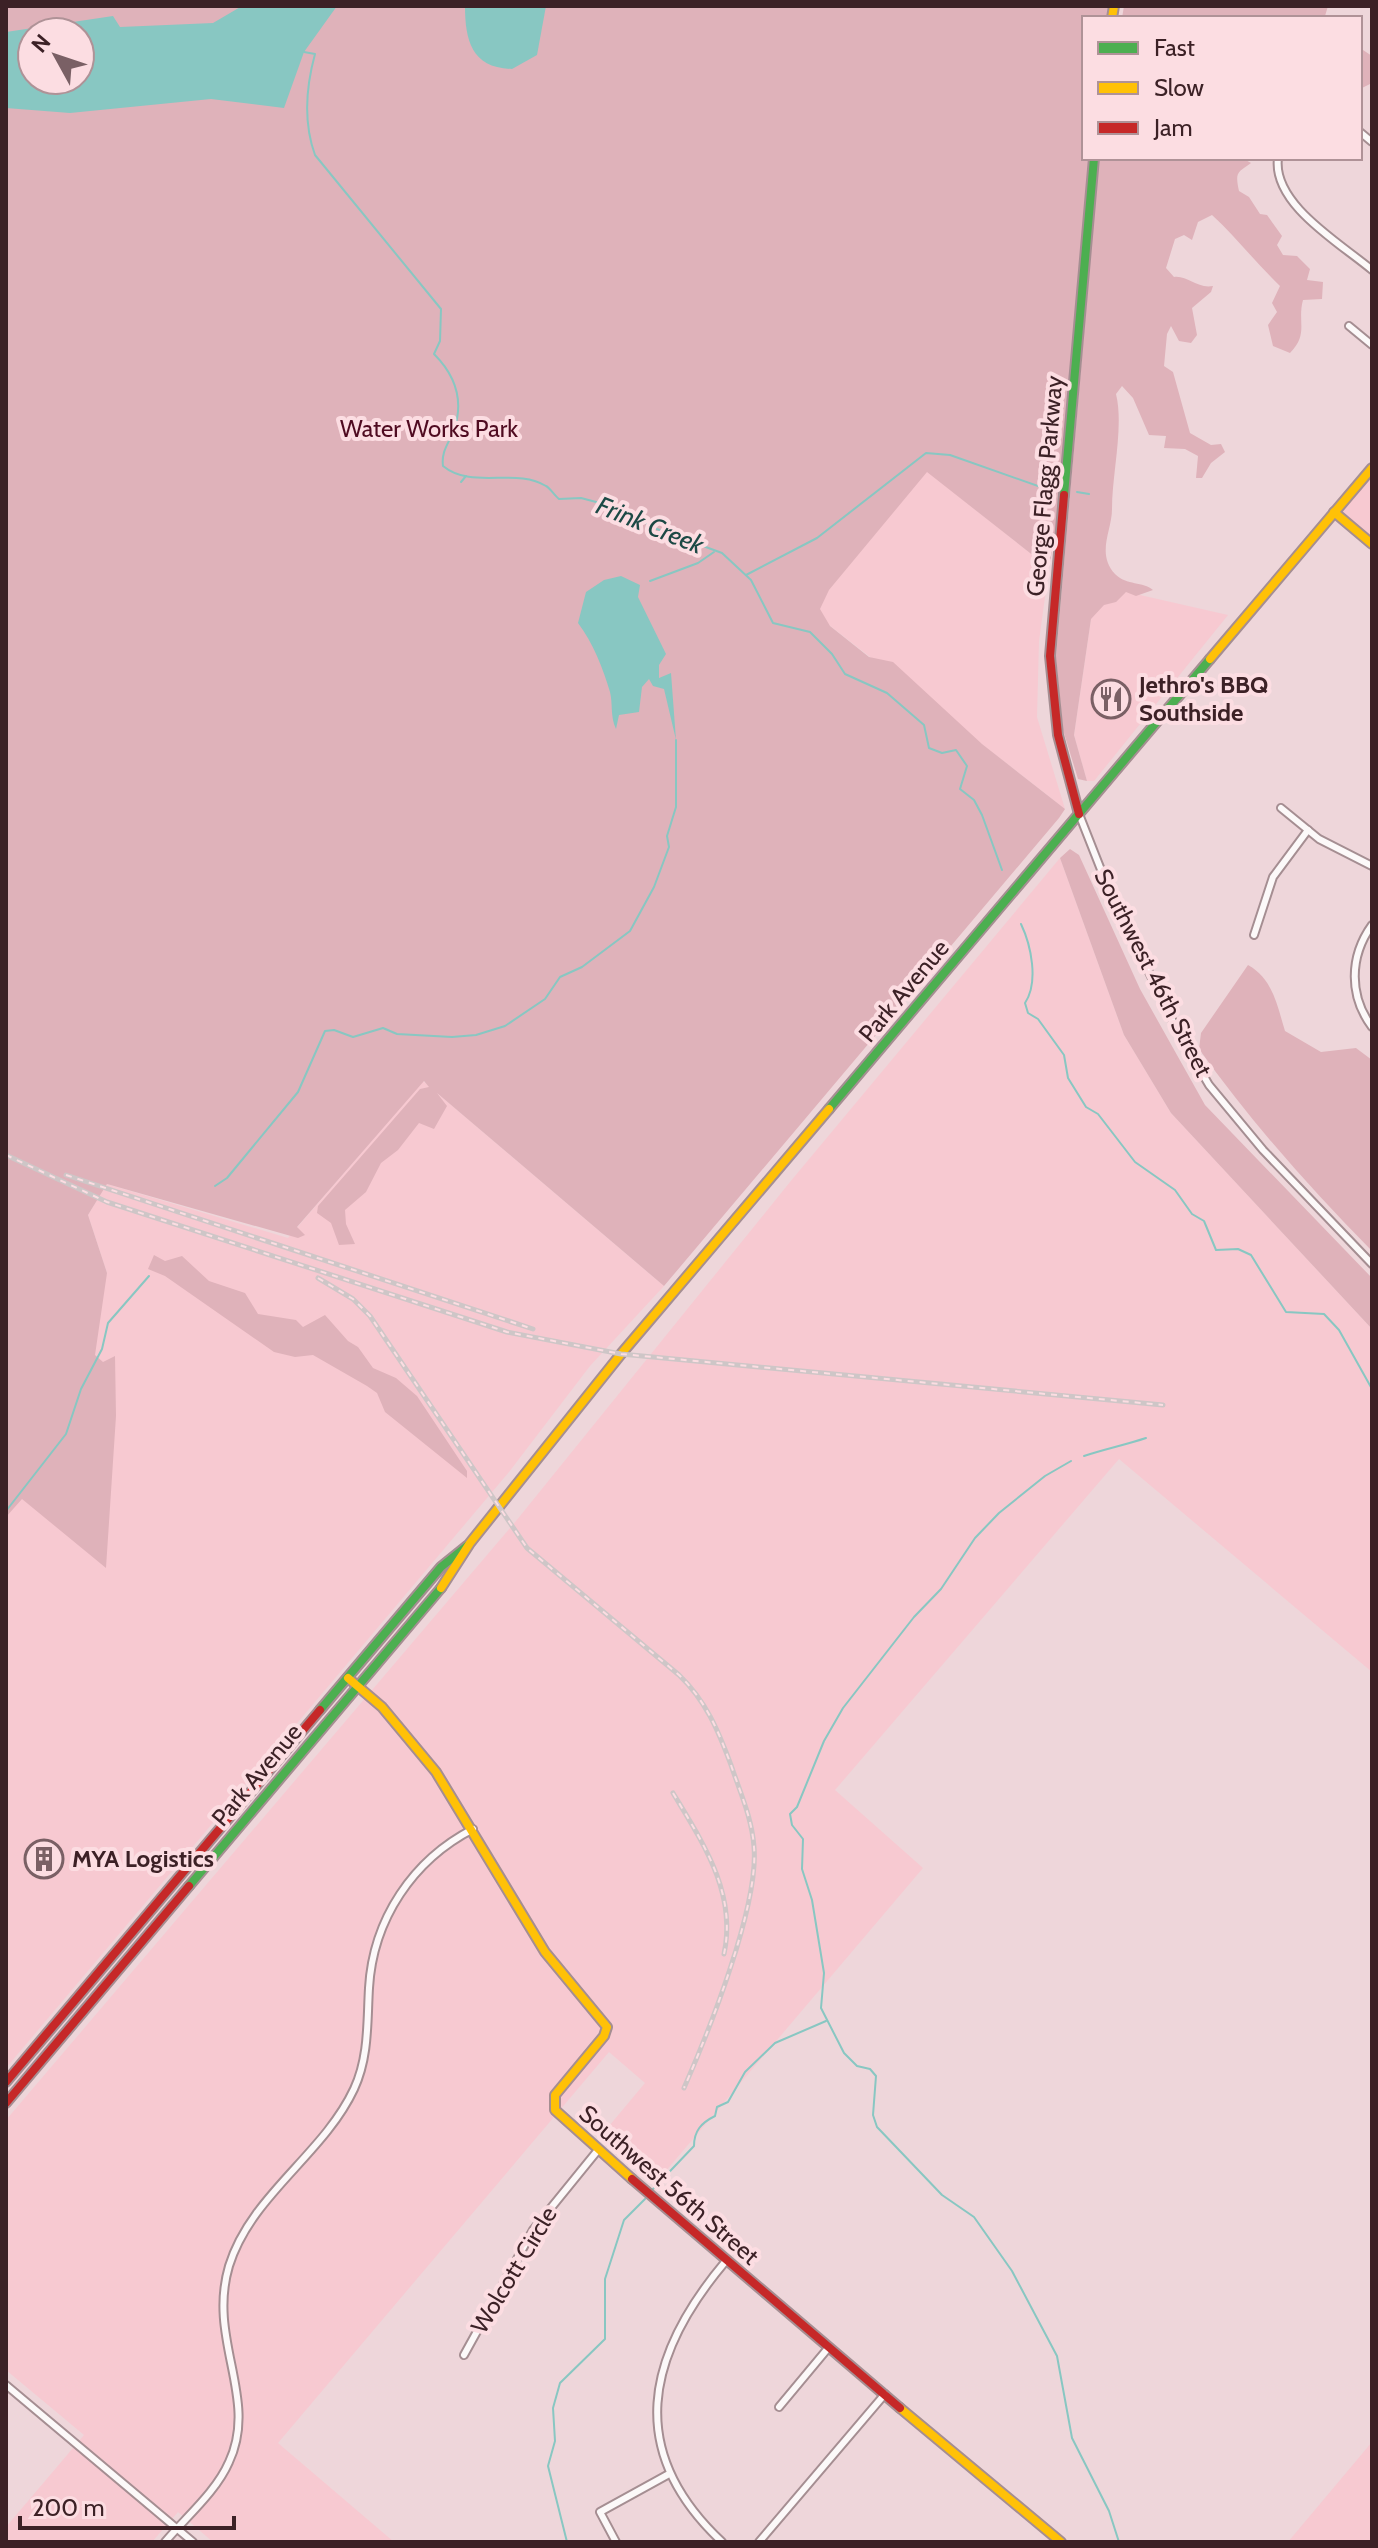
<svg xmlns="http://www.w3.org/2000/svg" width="1378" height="2548" font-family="Cabin,sans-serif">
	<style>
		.built { fill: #f7c9d1 }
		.green { fill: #dfb2ba; fill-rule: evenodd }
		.water { fill: #88c7c2; fill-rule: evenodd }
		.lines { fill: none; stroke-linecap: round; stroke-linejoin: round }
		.stream { stroke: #88c7c2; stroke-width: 2 }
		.street-casing { stroke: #a58e92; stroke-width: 10 }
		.fast-casing { stroke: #a58e92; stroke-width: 12 }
		.slow-casing { stroke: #a58e92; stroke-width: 12 }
		.jam-casing { stroke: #a58e92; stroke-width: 12 }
		.street { stroke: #fcf9f9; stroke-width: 6 }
		.fast { stroke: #4caf50; stroke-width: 8 }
		.slow { stroke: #ffc107; stroke-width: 8 }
		.jam { stroke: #c62828; stroke-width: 8 }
		.rail-casing { stroke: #cec6c7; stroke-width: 5 }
		.rail { stroke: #fcdde2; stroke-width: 2; stroke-dasharray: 6; stroke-linecap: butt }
		.labels { text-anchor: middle; stroke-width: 8; stroke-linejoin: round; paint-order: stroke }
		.park-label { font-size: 24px; fill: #500b21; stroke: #fcdde2 }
		.street-label { font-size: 24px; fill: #3c2126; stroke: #fcdde2 }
		.poi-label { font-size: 24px; font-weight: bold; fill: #3c2126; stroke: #fcdde2; text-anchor: start }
		.water-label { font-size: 26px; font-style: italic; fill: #1c4945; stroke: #fcdde2 }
	</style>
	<rect width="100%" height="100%" fill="#eed6da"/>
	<g class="built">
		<path d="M1372,468V544L1334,512Z"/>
		<path d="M927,471L1049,568L1039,641L1037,717L1065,809L811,611Z"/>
		<path d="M1096,585L1228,615L1094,781H1087L1074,735Z"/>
		<path d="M1060,858L1124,1035L1171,1113L1372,1329V1672L1119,1459L835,1790L923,1868L654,2185L599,2138L645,2083L609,2052L278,2443L394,2542H213L178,2512L152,2542H6V2527L84,2435L6,2370V2120L516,1521L790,1182Z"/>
		<path d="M423,1081L664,1286L590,1366L509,1472L6,2068V1495L107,1273L88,1215L107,1184L288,1238Z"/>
		<path d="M1372,2442V2542H1288Z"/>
	</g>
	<g class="green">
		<path d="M6,6H1110L1107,18H1084V158H1091L1058,516L1049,568L927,472L829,590L820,609L830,626L869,657L893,662L982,744L1065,809L1059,818L664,1286L437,1093L447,1106L434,1129L419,1123L398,1150L381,1163L366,1192L345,1210L346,1224L355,1244L339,1245L331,1223L317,1213L318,1206L420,1089L429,1087L424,1081L297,1227L305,1235L298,1238L107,1184L88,1215L107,1273L95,1355L103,1362L115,1356L116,1416L106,1568L22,1499L6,1517ZM32,32H80V80H32Z"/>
		<path d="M1124,6H1328L1325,16L1327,18H1122Z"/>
		<path d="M1360,48L1372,56V83L1360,89Z"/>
		<path d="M1099,158L1244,159L1251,163C1237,173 1235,172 1239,191L1249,197L1260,214L1267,215L1282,236L1277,245L1283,255L1297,256L1310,269L1307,280L1323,282L1322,299L1303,300C1297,322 1309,334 1290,353L1273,346L1268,325L1277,312L1272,303L1280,286C1255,262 1236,237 1212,215L1198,222L1192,240L1184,235L1175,239L1166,268L1174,277C1187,275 1197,289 1213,286L1211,292L1192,308L1197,335L1191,343L1179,341L1171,326L1167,334L1164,366L1173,372L1190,433L1211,445L1221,444L1225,452L1211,463L1202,478H1196L1198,456L1185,449L1164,448L1166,436L1149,435L1133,398L1122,386L1116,394C1124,426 1112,474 1112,509C1112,531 1096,553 1115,574C1127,586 1143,581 1153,590L1136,596L1126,592L1116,602L1104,605L1091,619L1074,735L1087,781L1078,779L1063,730L1056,657Z"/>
		<path d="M1070,849L1079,855L1140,989L1205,1105L1372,1278V1329L1171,1113L1124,1035L1060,858Z"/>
		<path d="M1248,965C1273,979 1277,1005 1285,1031L1321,1052L1356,1048L1372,1060V1251C1310,1188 1251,1122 1199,1049L1201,1033Z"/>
		<path d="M154,1255L165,1261L182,1256L209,1281L245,1293L258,1314L296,1320L303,1327L325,1315L348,1341L358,1347L373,1368L396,1378L417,1396L467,1471V1478L385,1412L377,1393L367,1386L313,1355L295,1357L274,1352L165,1276L148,1269Z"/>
	</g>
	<g class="water">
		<path d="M242,6H337L304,52L284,108L211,99L70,113L6,108V32L113,16L120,27L213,23ZM32,32H80V80H32Z"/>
		<path d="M465,6H546L537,55L512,69C472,68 465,41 465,6Z"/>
		<path d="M621,576L640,585L638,597L666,654L659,665V678L671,673L676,740L664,689L653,686L649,679L642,687L639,712L619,715L616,729C610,716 613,704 610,692C603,668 593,643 578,623L586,592L604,580Z"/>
	</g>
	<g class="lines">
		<g class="stream">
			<path d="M304,52L315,54C306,87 303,122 315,155L441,309L440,341L434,354C455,375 464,401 454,430C449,443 441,451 443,466C472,490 516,467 546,486C550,488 554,495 559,499L581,498L615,507L657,529L722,553L751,580L773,623L810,632L832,654L845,674L887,693L924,725L929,748L942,753L956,750L967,766L960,789L974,800L982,815L1002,870"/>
			<path d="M461,482L466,476"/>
			<path d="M1077,492L1089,494"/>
			<path d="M746,575L817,538L926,453L950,455L1055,492"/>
			<path d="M650,581L698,563L714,552"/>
			<path d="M1021,924C1031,945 1039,982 1025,1003L1028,1013L1038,1019L1064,1055L1068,1078L1086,1107L1098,1114L1135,1162L1175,1190L1192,1214L1204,1221L1216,1250L1238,1249L1251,1255L1286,1312L1324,1314L1339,1330L1372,1389"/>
			<path d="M215,1186L227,1178L298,1092L325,1031L334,1030L353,1037L383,1028L397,1034L452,1037L476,1035L505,1026L545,999L560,977L582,967L630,931L654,887L669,847L667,836L676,807V740"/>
			<path d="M1084,1456C1105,1449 1125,1445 1146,1438"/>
			<path d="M1071,1461L1045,1476L999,1513L975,1538L941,1589L914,1617L843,1708L824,1741L797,1807L790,1814L792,1825L803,1839L802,1869L812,1900L824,1973L821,2008L844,2053L857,2066L870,2069L876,2076L873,2115L877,2127L942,2195L974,2217L1012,2271L1057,2356L1072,2438L1109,2511L1119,2542"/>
			<path d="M6,1511L66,1434L81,1389L102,1349L108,1323L149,1276"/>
			<path d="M653,2189L694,2146C694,2131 701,2123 715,2116L717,2107L728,2102L745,2072L775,2043L826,2021"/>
			<path d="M567,2542L548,2466L555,2441L553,2408L560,2383L605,2339V2279L624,2220L645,2199"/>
		</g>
		<g class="street-casing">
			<g id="street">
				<path d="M1360,132L1372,142"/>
				<path d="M1278,158C1272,204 1340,243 1372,270"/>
				<path d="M1349,326L1372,345"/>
				<path d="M1281,808L1319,839L1372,866"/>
				<path d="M1079,814L1107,885L1178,1032L1209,1085L1263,1150L1372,1264"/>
				<path d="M1372,925C1349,957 1349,996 1372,1027"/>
				<path d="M1254,935L1273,877L1308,830"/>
				<path d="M464,2355L533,2230L598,2150"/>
				<path d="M6,2385L193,2542"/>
				<path d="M779,2407L829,2347"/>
				<path d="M165,2542C186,2517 216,2492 229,2462C259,2398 207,2340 229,2266C251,2195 323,2155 354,2089C369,2057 367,2022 369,1988C373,1919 413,1860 473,1829"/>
				<path d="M616,2542L600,2512L669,2474"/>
				<path d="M722,2542C625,2451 646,2356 725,2262"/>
				<path d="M759,2542L885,2394"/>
			</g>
		</g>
		<g class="fast-casing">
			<g id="fast">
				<path d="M1064,495L1094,158"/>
				<path d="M829,1109L1210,659"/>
				<path d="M320,1710L441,1567L467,1546"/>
				<path d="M189,1886L441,1588"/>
			</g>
		</g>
		<g class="slow-casing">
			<g id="slow">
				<path d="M1112,18L1114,6"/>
				<path d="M1334,512L1372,544"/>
				<path d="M1210,659L1372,468"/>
				<path d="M441,1588L470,1543L621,1354L829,1109"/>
				<path d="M348,1678L382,1707L436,1772L545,1952L607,2027L604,2036L555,2095V2110L632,2179"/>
				<path d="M900,2408L1061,2542"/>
			</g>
		</g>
		<g class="jam-casing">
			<g id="jam">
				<path d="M1064,495L1050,656L1058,735L1079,814"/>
				<path d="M6,2082L320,1710"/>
				<path d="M6,2103L189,1886"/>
				<path d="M632,2179L900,2408"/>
			</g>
		</g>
		<use href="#street" class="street"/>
		<use href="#fast" class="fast"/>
		<use href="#slow" class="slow"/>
		<use href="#jam" class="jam"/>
		<g class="rail-casing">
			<g id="rail">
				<path d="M6,1155L107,1202L507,1332L621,1354L1163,1405"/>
				<path d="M66,1175L533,1329"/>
				<path d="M318,1278L353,1299L370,1316L527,1548L679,1675C706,1701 718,1730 731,1765C740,1792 752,1818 754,1847C759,1906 709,2031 684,2088"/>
				<path d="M673,1793C703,1843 737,1893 724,1954"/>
			</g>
		</g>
		<use href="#rail" class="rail"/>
	</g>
	<defs>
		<g id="restaurant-ring" transform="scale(2)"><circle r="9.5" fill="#fcdde2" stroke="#7a6065" stroke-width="1.5"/><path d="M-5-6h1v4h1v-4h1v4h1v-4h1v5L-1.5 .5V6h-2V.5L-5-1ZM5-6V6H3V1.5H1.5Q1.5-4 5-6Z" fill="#7a6065"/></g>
		<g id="building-ring" transform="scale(2)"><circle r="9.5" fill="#fcdde2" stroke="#7a6065" stroke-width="1.5"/><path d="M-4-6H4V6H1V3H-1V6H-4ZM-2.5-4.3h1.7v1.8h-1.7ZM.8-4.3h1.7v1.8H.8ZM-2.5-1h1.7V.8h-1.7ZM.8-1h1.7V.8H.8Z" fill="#7a6065"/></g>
	</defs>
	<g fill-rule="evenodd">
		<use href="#restaurant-ring" x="1111" y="699"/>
		<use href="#building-ring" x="44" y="1859"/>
	</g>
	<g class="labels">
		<g class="park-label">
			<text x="429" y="437">Water Works Park</text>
		</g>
		<g class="street-label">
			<text transform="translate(1045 486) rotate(-85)" y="8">George Flagg Parkway</text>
			<text transform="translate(1153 973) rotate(63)" y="8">Southwest 46th Street</text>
			<text transform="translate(904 991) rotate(-50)" y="8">Park Avenue</text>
			<text transform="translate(257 1775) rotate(-50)" y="8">Park Avenue</text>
			<text transform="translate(669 2185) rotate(41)" y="8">Southwest 56th Street</text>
			<text transform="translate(514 2270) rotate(-59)" y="8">Wolcott Circle</text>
		</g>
		<g class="poi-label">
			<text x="1139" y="693">Jethro's BBQ<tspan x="1139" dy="28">Southside</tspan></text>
			<text x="72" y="1867">MYA Logistics</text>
		</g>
		<g class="water-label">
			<text transform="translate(650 525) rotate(22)" y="9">Frink Creek</text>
		</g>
	</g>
	<rect width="1378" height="2548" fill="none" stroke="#3c2126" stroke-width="16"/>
	<rect x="1082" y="16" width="280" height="144" fill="#fcdde2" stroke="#af9297" stroke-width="2"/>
	<rect x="1098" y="42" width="40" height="12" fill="#4caf50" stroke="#af9297" stroke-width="2"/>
	<text x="1154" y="56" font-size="24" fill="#3c2126">Fast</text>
	<rect x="1098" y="82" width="40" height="12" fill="#ffc107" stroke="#af9297" stroke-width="2"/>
	<text x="1154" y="96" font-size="24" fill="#3c2126">Slow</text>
	<rect x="1098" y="122" width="40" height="12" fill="#c62828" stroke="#af9297" stroke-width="2"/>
	<text x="1154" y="136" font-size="24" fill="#3c2126">Jam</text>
	<g transform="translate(56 56) rotate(310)"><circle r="38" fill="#fcdde2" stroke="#af9297" stroke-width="2"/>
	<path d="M0-6L14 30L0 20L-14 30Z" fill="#7a6065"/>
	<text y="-12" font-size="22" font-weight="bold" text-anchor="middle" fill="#3c2126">N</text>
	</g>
	<path d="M20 2516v12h214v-12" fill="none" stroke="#3c2126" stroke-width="4"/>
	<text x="32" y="2516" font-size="24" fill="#3c2126" stroke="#fcdde2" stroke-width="6" paint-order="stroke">200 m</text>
</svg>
